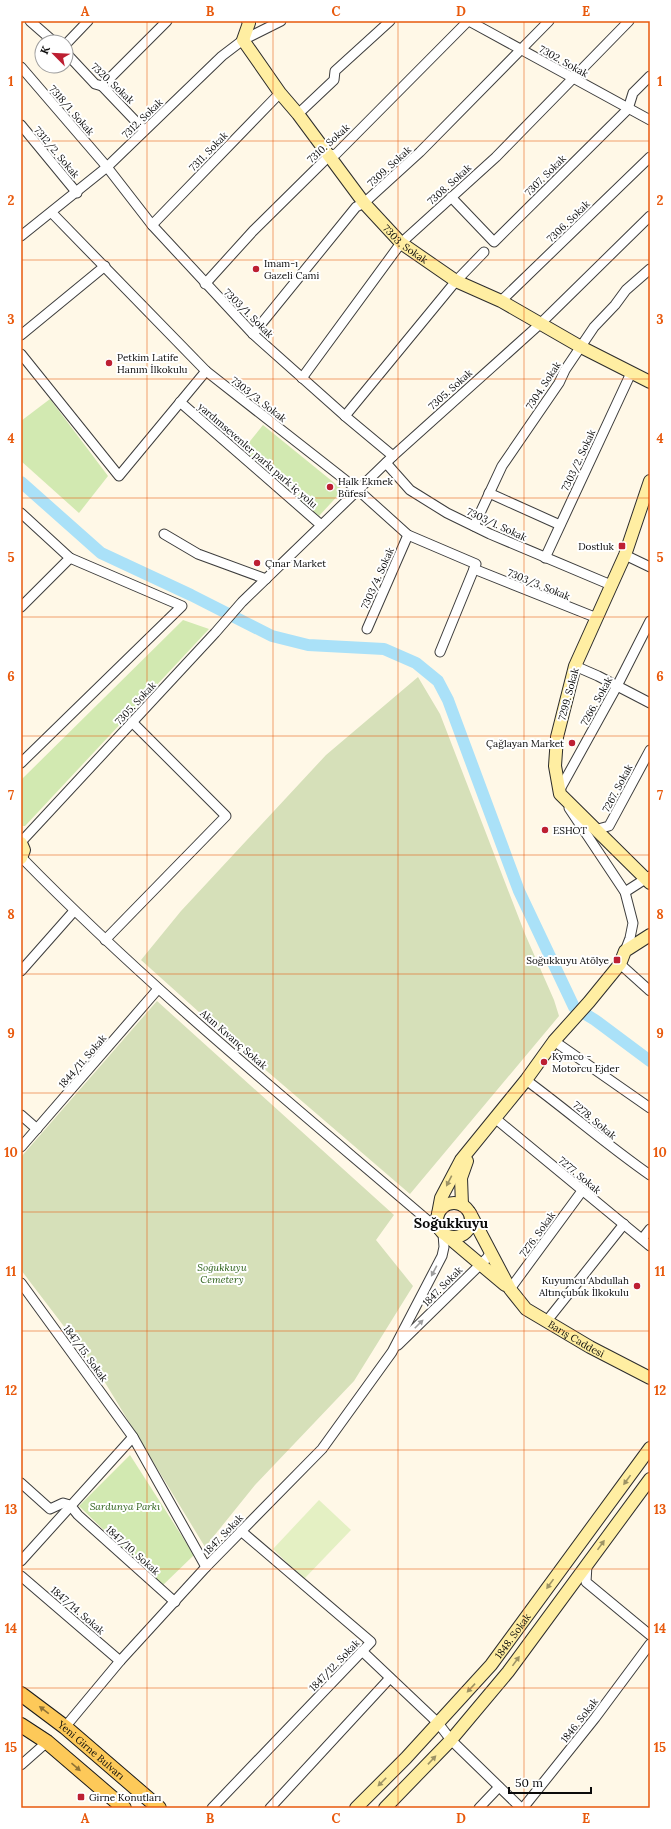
<svg xmlns="http://www.w3.org/2000/svg" width="671" height="1829" font-family="Lora,serif">
	<style>
		.green { fill: #d2e9b1 }
		.cemetery { fill: #d6e0b9 }
		.pitch { fill: #e4f0c3 }
		.lines { fill: none; stroke-linecap: round; stroke-linejoin: round }
		.canal { stroke: #aae1f8; stroke-width: 12 }
		.street-casing { stroke: #3d3d3d; stroke-width: 11 }
		.secondary-casing { stroke: #2c2c2c; stroke-width: 14 }
		.primary-casing { stroke: #1b1b1b; stroke-width: 16 }
		.street { stroke: #fff; stroke-width: 9 }
		.secondary { stroke: #ffeea2; stroke-width: 12 }
		.primary { stroke: #fdc959; stroke-width: 14 }
		.oneway { fill: #9d9365 }
		.oneway2 { fill: #9d9d9d }
		.oneway3 { fill: #907335 }
		.grid { fill: none; stroke: #e8590c; stroke-width: 1; stroke-opacity: 0.55 }
		.poi-dot { fill: #bd1f32; stroke: #fff; stroke-width: 1.5 }
		.labels { text-anchor: middle; stroke-width: 4; stroke-linejoin: round; paint-order: stroke }
		.street-label { font-size: 10px; fill: #0a0a0a; stroke: #fff }
		.poi-label { font-size: 10px; fill: #0a0a0a; stroke: #fff; text-anchor: start }
		.park-label { font-size: 10px; font-style: italic; fill: #2e621a; stroke: #fff }
		.district-label { font-size: 14px; font-weight: bold; fill: #0a0a0a; stroke: #fff }
		.neatline { fill: none; stroke: #e8590c; stroke-width: 1.5 }
		.grid-label { font-size: 13px; text-anchor: middle; font-weight: bold; fill: #e8590c }
	</style>
	<rect width="100%" height="100%" fill="#fff8e7"/>
	<g class="green">
		<path d="M50,399L108,476L79,513L21,461V421Z"/>
		<path d="M263,425L343,490L319,516L242,451Z"/>
		<path d="M183,620L209,629L25,826H21V780Z"/>
		<path d="M130,1455L194,1555L162,1586L79,1506Z"/>
	</g>
	<g class="cemetery">
		<path d="M418,677L440,714L525,934L554,1000L559,1016L410,1194L219,1030L141,960L181,911L326,755Z"/>
		<path d="M157,1001L394,1215L376,1240L413,1286L354,1381L255,1485L205,1547L98,1371L21,1270V1157Z"/>
	</g>
	<path class="pitch" d="M319,1500L351,1530L304,1579L273,1549Z"/>
	<g class="lines">
		<path class="canal" d="M21,482L101,553L191,595L272,636L308,645L384,649L416,663L438,681L448,700L519,891L574,1007L595,1020L650,1061"/>
		<g class="street-casing">
			<g id="street">
				<path d="M30,21L54,42"/>
				<path d="M469,21L650,120"/>
				<path d="M66,44L88,21"/>
				<path d="M66,53L95,84L102,86L144,130"/>
				<path d="M21,67L107,167L152,225L253,334L345,416L393,456"/>
				<path d="M102,86L167,21"/>
				<path d="M298,114L334,80L335,71L390,21"/>
				<path d="M21,125L77,193"/>
				<path d="M451,197L494,242L628,109L633,93L650,76"/>
				<path d="M52,213L206,371L358,490L408,535L476,564L440,652"/>
				<path d="M152,225L280,93"/>
				<path d="M21,236L107,167L222,56L243,40L281,21"/>
				<path d="M205,284L253,231L330,155L336,154L468,21"/>
				<path d="M501,301L650,157"/>
				<path d="M253,334L356,207L364,203L420,152L549,21"/>
				<path d="M21,335L105,266"/>
				<path d="M21,354L119,476L206,371"/>
				<path d="M302,378L401,243L496,157L629,21"/>
				<path d="M180,402L321,525"/>
				<path d="M345,416L456,281L484,252"/>
				<path d="M386,463L410,490L447,513L490,534L611,585"/>
				<path d="M489,493L560,525"/>
				<path d="M21,513L70,558L21,607"/>
				<path d="M474,526L502,466L559,383L565,370L594,327L615,305L626,290L650,269"/>
				<path d="M164,534L198,554L266,579"/>
				<path d="M625,555L650,567"/>
				<path d="M545,558L631,373"/>
				<path d="M474,569L597,618"/>
				<path d="M367,629L408,535"/>
				<path d="M575,666L598,676L650,703"/>
				<path d="M21,763L182,606L70,558"/>
				<path d="M559,791L617,686L650,621"/>
				<path d="M569,808L625,892L633,923L630,938L625,951"/>
				<path d="M598,829L609,826L650,750"/>
				<path d="M21,842L215,633L242,602L393,456L540,324L650,216"/>
				<path d="M22,858C152,991 298,1109 439,1230"/>
				<path d="M625,892L650,876"/>
				<path d="M105,940L226,816L132,722"/>
				<path d="M620,964L650,991"/>
				<path d="M21,971L74,911"/>
				<path d="M554,1041L650,1108"/>
				<path d="M526,1080C568,1111 607,1145 650,1175"/>
				<path d="M21,1115L37,1129"/>
				<path d="M496,1119L650,1246"/>
				<path d="M21,1147L158,989"/>
				<path d="M642,1239L650,1229"/>
				<path d="M21,1283L133,1437L206,1567"/>
				<path d="M510,1289L582,1191"/>
				<path d="M546,1322L624,1224"/>
				<path d="M398,1345L487,1258L491,1252"/>
				<path d="M21,1483L50,1509L63,1503L70,1505L78,1515L175,1602"/>
				<path d="M21,1561L133,1437"/>
				<path d="M587,1565L586,1582L650,1635"/>
				<path d="M21,1576L120,1661"/>
				<path d="M362,1651L438,1723L451,1740L521,1808"/>
				<path d="M65,1727L120,1661L206,1567L322,1449L392,1352L442,1256L444,1247L443,1234"/>
				<path d="M21,1765L47,1742"/>
				<path d="M212,1808L371,1642L241,1531"/>
				<path d="M270,1808L390,1678"/>
				<path d="M479,1808L499,1787"/>
				<path d="M523,1808L595,1718L650,1644"/>
			</g>
		</g>
		<g class="secondary-casing">
			<g id="secondary">
				<path id="s1" d="M248,21L249,23L243,40L280,93L298,114L364,203L401,243L456,281L501,301L581,347L650,382"/>
				<path d="M650,481L625,555L575,666L557,737L555,766L560,794L650,883"/>
				<path d="M21,843L24,850L21,858"/>
				<circle cx="454" cy="1220" r="17"/>
				<path d="M462,1205L461,1178L467,1161"/>
				<path id="s2" d="M470,1213L510,1289L526,1309L590,1347L650,1378"/>
				<path d="M438,1214L441,1198L461,1160L526,1080L554,1041L589,1002L620,964L625,951L650,935"/>
				<path d="M448,1237L505,1285"/>
				<path id="s3" d="M356,1808L406,1758L491,1665L650,1448"/>
				<path d="M385,1808L451,1740L508,1672L650,1479"/>
			</g>
		</g>
		<g class="primary-casing">
			<g id="primary">
				<path id="s4" d="M21,1694L65,1727L159,1808"/>
				<path d="M21,1725L47,1742L124,1808"/>
			</g>
		</g>
		<use href="#street" class="street"/>
		<use href="#secondary" class="secondary"/>
		<use href="#primary" class="primary"/>
	</g>
	<defs><path id="oneway-solid" d="M-6-.8H1V-3.2L6.5 0L1 3.2V.8H-6Z"/></defs>
	<g class="oneway">
		<use href="#oneway-solid" transform="translate(449 1181) rotate(117)"/>
		<use href="#oneway-solid" transform="translate(627 1480) rotate(126)"/>
		<use href="#oneway-solid" transform="translate(601 1545) rotate(-54)"/>
		<use href="#oneway-solid" transform="translate(550 1584) rotate(126)"/>
		<use href="#oneway-solid" transform="translate(516 1661) rotate(-54)"/>
		<use href="#oneway-solid" transform="translate(471 1688) rotate(133)"/>
		<use href="#oneway-solid" transform="translate(432 1760) rotate(-47)"/>
		<use href="#oneway-solid" transform="translate(382 1782) rotate(135)"/>
	</g>
	<g class="oneway2">
		<use href="#oneway-solid" transform="translate(434 1271) rotate(118)"/>
		<use href="#oneway-solid" transform="translate(419 1324) rotate(-45)"/>
	</g>
	<g class="oneway3">
		<use href="#oneway-solid" transform="translate(44 1710) rotate(-143)"/>
		<use href="#oneway-solid" transform="translate(76 1767) rotate(41)"/>
	</g>
	<path class="grid" d="M147,21V1808M273,21V1808M398,21V1808M524,21V1808M21,141H650M21,260H650M21,379H650M21,498H650M21,617H650M21,736H650M21,855H650M21,974H650M21,1093H650M21,1212H650M21,1331H650M21,1450H650M21,1569H650M21,1688H650"/>
	<g class="poi-dot">
		<circle cx="256" cy="269" r="4"/>
		<circle cx="109" cy="363" r="4"/>
		<circle cx="330" cy="487" r="4"/>
		<rect x="618" y="542" width="8" height="8" rx="2"/>
		<circle cx="257" cy="563" r="4"/>
		<circle cx="572" cy="743" r="4"/>
		<circle cx="545" cy="830" r="4"/>
		<rect x="613" y="956" width="8" height="8" rx="2"/>
		<circle cx="544" cy="1062" r="4"/>
		<circle cx="637" cy="1286" r="4"/>
		<rect x="77" y="1793" width="8" height="8" rx="2"/>
	</g>
	<g class="labels">
		<g class="street-label">
			<text transform="translate(564 61) rotate(29)" y="4">7302. Sokak</text>
			<text transform="translate(113 83) rotate(43)" y="4">7320. Sokak</text>
			<text transform="translate(72 110) rotate(49)" y="4">7318/1. Sokak</text>
			<text transform="translate(142 118) rotate(-44)" y="4">7312. Sokak</text>
			<text transform="translate(328 143) rotate(-42)" y="4">7310. Sokak</text>
			<text transform="translate(208 151) rotate(-46)" y="4">7311. Sokak</text>
			<text transform="translate(57 152) rotate(50)" y="4">7312/2. Sokak</text>
			<text transform="translate(389 166) rotate(-42)" y="4">7309. Sokak</text>
			<text transform="translate(545 175) rotate(-45)" y="4">7307. Sokak</text>
			<text transform="translate(449 184) rotate(-42)" y="4">7308. Sokak</text>
			<text transform="translate(568 221) rotate(-44)" y="4">7306. Sokak</text>
			<text dy="4" stroke="none"><textPath href="#s1" startOffset="282">7303. Sokak</textPath></text>
			<text transform="translate(249 313) rotate(45)" y="4">7303/1. Sokak</text>
			<text transform="translate(543 385) rotate(-57)" y="4">7304. Sokak</text>
			<text transform="translate(450 389) rotate(-42)" y="4">7305. Sokak</text>
			<text transform="translate(259 399) rotate(38)" y="4">7303/3. Sokak</text>
			<text transform="translate(258 455) rotate(41)" y="4">yardımsevenler parkı park iç yolu</text>
			<text transform="translate(578 460) rotate(-65)" y="4">7303/2. Sokak</text>
			<text transform="translate(497 524) rotate(25)" y="4">7303/1. Sokak</text>
			<text transform="translate(377 578) rotate(-66)" y="4">7303/4. Sokak</text>
			<text transform="translate(539 584) rotate(22)" y="4">7303/3. Sokak</text>
			<text transform="translate(568 694) rotate(-75)" y="4">7299. Sokak</text>
			<text transform="translate(596 701) rotate(-61)" y="4">7266. Sokak</text>
			<text transform="translate(135 703) rotate(-47)" y="4">7305. Sokak</text>
			<text transform="translate(617 788) rotate(-62)" y="4">7267. Sokak</text>
			<text transform="translate(234 1039) rotate(41)" y="4">Akın Kıvanç Sokak</text>
			<text transform="translate(82 1061) rotate(-49)" y="4">1844/11. Sokak</text>
			<text transform="translate(595 1120) rotate(40)" y="4">7278. Sokak</text>
			<text transform="translate(580 1175) rotate(40)" y="4">7277. Sokak</text>
			<text transform="translate(537 1234) rotate(-54)" y="4">7276. Sokak</text>
			<text transform="translate(442 1286) rotate(-45)" y="4">1847. Sokak</text>
			<text dy="4" stroke="none"><textPath href="#s2" startOffset="170">Barış Caddesi</textPath></text>
			<text transform="translate(86 1353) rotate(54)" y="4">1847/15. Sokak</text>
			<text transform="translate(223 1534) rotate(-46)" y="4">1847. Sokak</text>
			<text transform="translate(133 1550) rotate(42)" y="4">1847/10. Sokak</text>
			<text transform="translate(78 1610) rotate(41)" y="4">1847/14. Sokak</text>
			<text dy="4" stroke="none"><textPath href="#s3" startOffset="233">1848. Sokak</textPath></text>
			<text transform="translate(334 1665) rotate(-46)" y="4">1847/12. Sokak</text>
			<text transform="translate(579 1720) rotate(-52)" y="4">1846. Sokak</text>
			<text dy="4" stroke="none"><textPath href="#s4" startOffset="90">Yeni Girne Bulvarı</textPath></text>
		</g>
		<g class="poi-label">
			<text x="264" y="267">Imam-ı<tspan x="264" dy="12">Gazeli Cami</tspan></text>
			<text x="117" y="361">Petkim Latife<tspan x="117" dy="12">Hanım İlkokulu</tspan></text>
			<text x="338" y="485">Halk Ekmek<tspan x="338" dy="12">Büfesi</tspan></text>
			<text x="614" y="550" text-anchor="end">Dostluk</text>
			<text x="265" y="567">Çınar Market</text>
			<text x="564" y="747" text-anchor="end">Çağlayan Market</text>
			<text x="553" y="834">ESHOT</text>
			<text x="609" y="964" text-anchor="end">Soğukkuyu Atölye</text>
			<text x="552" y="1060">Kymco -<tspan x="552" dy="12">Motorcu Ejder</tspan></text>
			<text x="629" y="1284" text-anchor="end">Kuyumcu Abdullah<tspan x="629" dy="12">Altınçubuk İlkokulu</tspan></text>
			<text x="89" y="1801">Girne Konutları</text>
		</g>
		<g class="park-label">
			<text x="222" y="1271">Soğukkuyu<tspan x="222" dy="12">Cemetery</tspan></text>
			<text x="125" y="1510">Sardunya Parkı</text>
		</g>
		<g class="district-label">
			<text x="451" y="1228">Soğukkuyu</text>
		</g>
	</g>
	<rect width="671" height="1829" fill="none" stroke="#ffffff" stroke-width="44"/>
	<g transform="translate(54 54) rotate(294)"><circle r="19" fill="#ffffff" stroke="#9d9d9d"/>
	<path d="M0-3L7 15L0 10L-7 15Z" fill="#bd1f32"/>
	<text y="-6" font-size="11" font-weight="bold" text-anchor="middle" fill="#0a0a0a">K</text>
	</g>
	<path d="M509 1787v6h82v-6" fill="none" stroke="#0a0a0a" stroke-width="2"/>
	<text x="515" y="1787" font-size="12" fill="#0a0a0a" stroke="#ffffff" stroke-width="3" paint-order="stroke">50 m</text>
	<rect x="22" y="22" width="627" height="1785" class="neatline"/>
	<g class="grid-label">
		<text x="85" y="16">A</text>
		<text x="210" y="16">B</text>
		<text x="336" y="16">C</text>
		<text x="461" y="16">D</text>
		<text x="586" y="16">E</text>
		<text x="11" y="86">1</text>
		<text x="660" y="86">1</text>
		<text x="11" y="205">2</text>
		<text x="660" y="205">2</text>
		<text x="11" y="324">3</text>
		<text x="660" y="324">3</text>
		<text x="11" y="443">4</text>
		<text x="660" y="443">4</text>
		<text x="11" y="562">5</text>
		<text x="660" y="562">5</text>
		<text x="11" y="681">6</text>
		<text x="660" y="681">6</text>
		<text x="11" y="800">7</text>
		<text x="660" y="800">7</text>
		<text x="11" y="919">8</text>
		<text x="660" y="919">8</text>
		<text x="11" y="1038">9</text>
		<text x="660" y="1038">9</text>
		<text x="11" y="1157">10</text>
		<text x="660" y="1157">10</text>
		<text x="11" y="1276">11</text>
		<text x="660" y="1276">11</text>
		<text x="11" y="1395">12</text>
		<text x="660" y="1395">12</text>
		<text x="11" y="1514">13</text>
		<text x="660" y="1514">13</text>
		<text x="11" y="1633">14</text>
		<text x="660" y="1633">14</text>
		<text x="11" y="1752">15</text>
		<text x="660" y="1752">15</text>
		<text x="85" y="1823">A</text>
		<text x="210" y="1823">B</text>
		<text x="336" y="1823">C</text>
		<text x="461" y="1823">D</text>
		<text x="586" y="1823">E</text>
	</g>
</svg>
